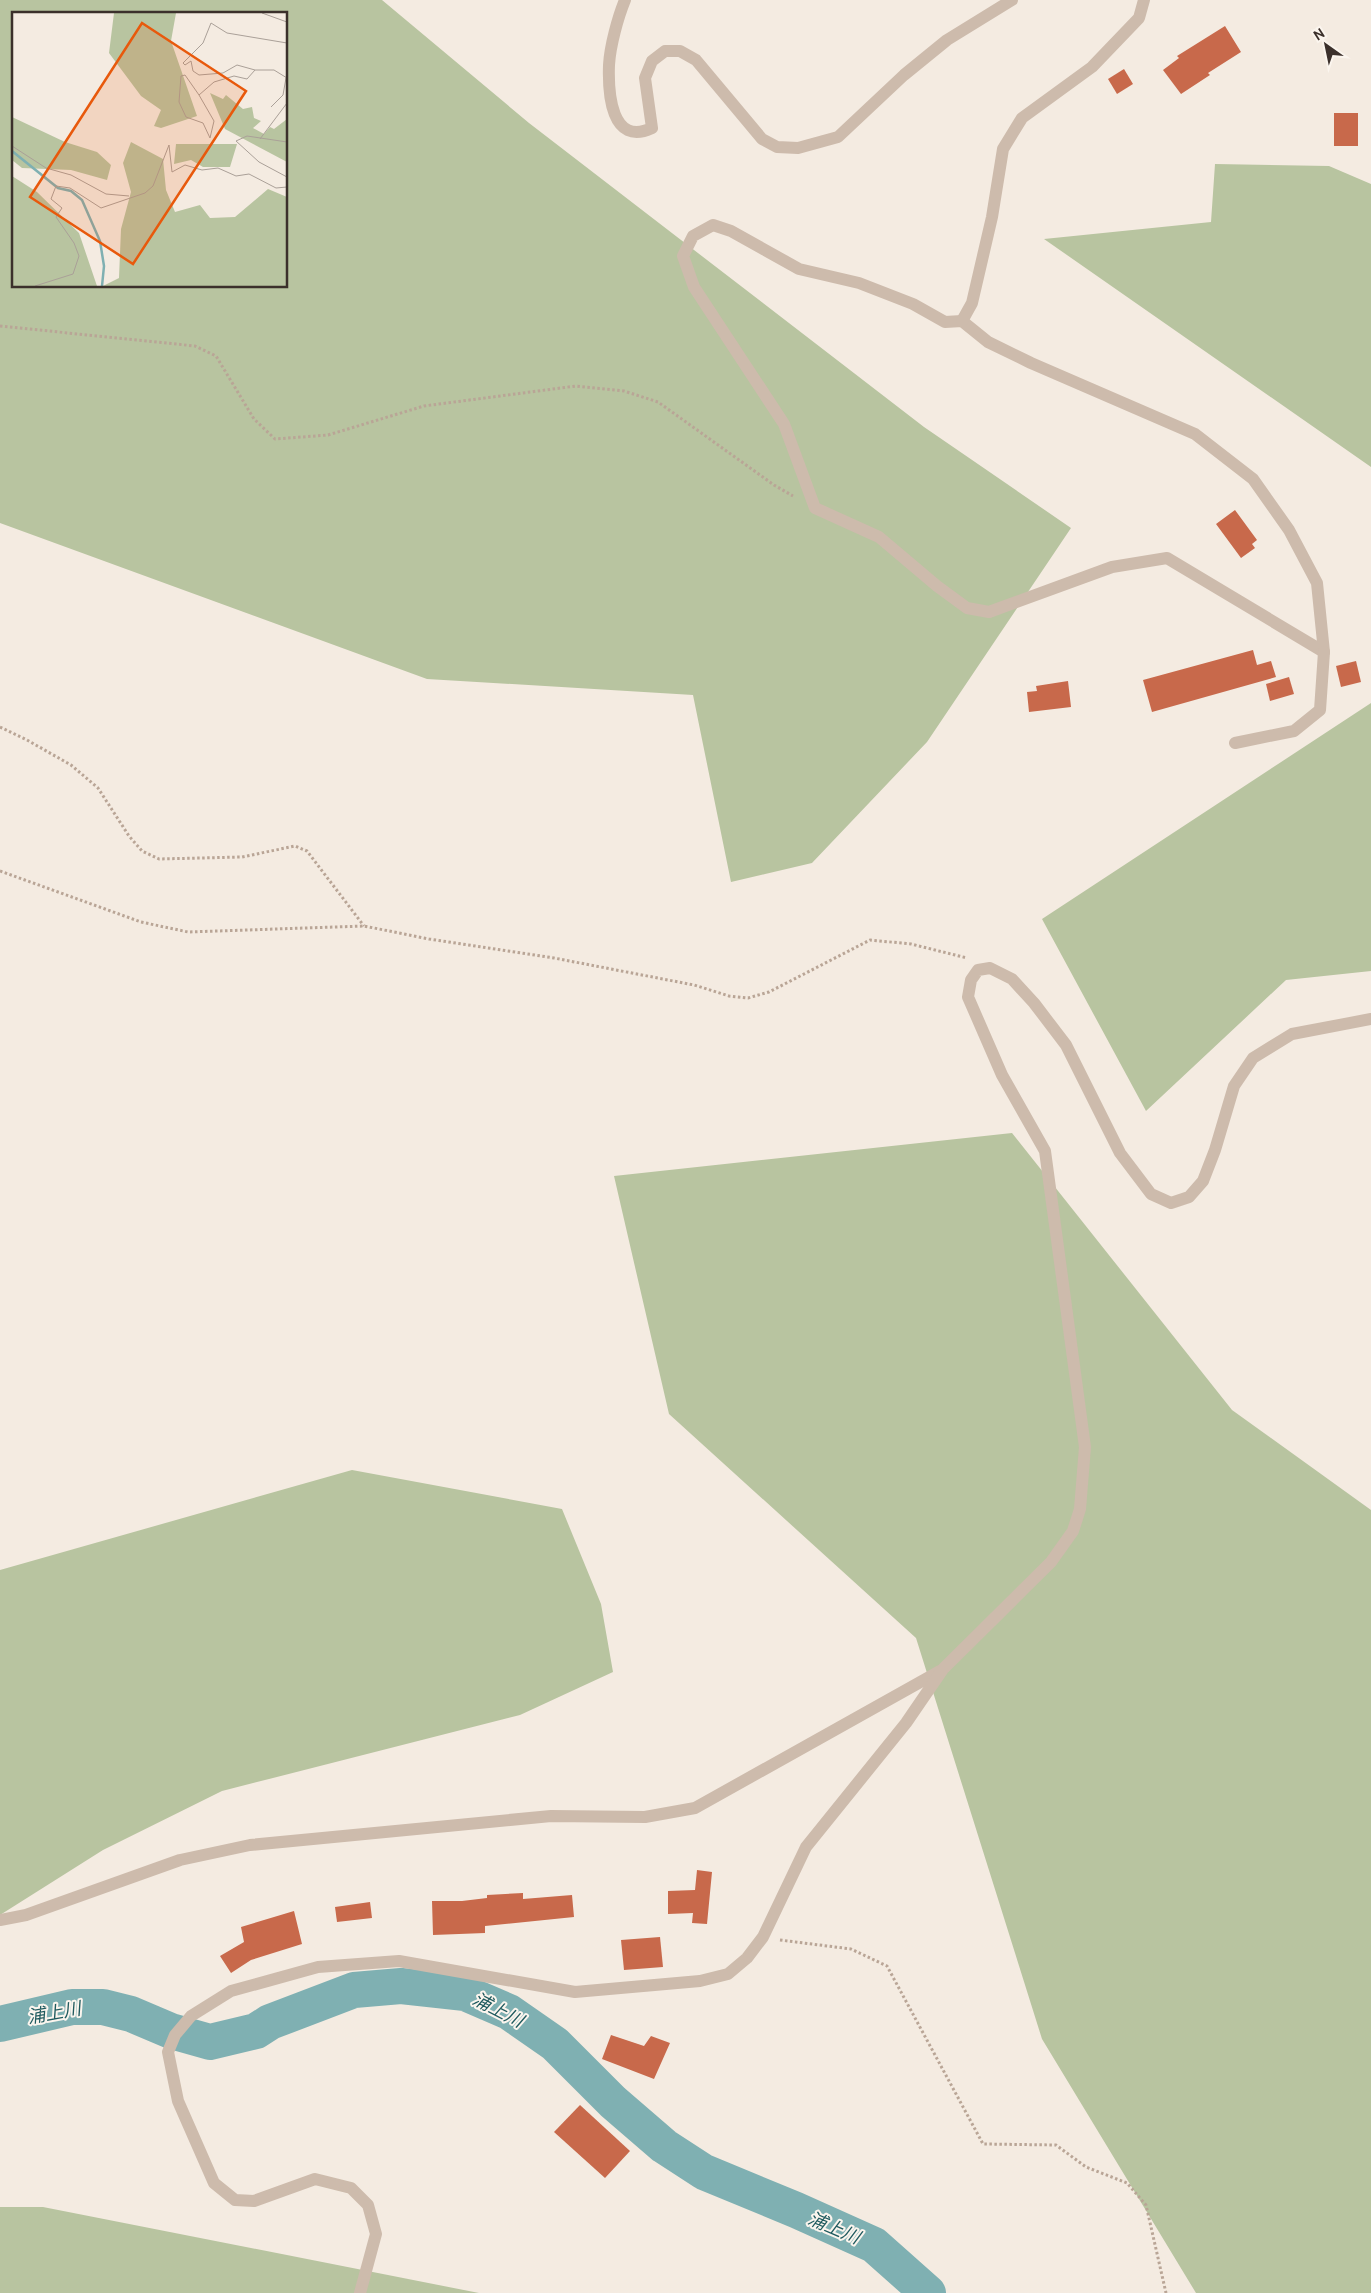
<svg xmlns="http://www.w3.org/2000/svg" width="1371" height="2293" font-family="Cabin,'Noto Sans JP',sans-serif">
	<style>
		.green { fill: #b8c4a0; fill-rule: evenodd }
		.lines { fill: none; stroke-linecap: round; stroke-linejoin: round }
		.river { stroke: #7fb0b2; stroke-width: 36 }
		.building { fill: #c8694b }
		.path { stroke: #b9a596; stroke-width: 3; stroke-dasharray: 2.5 2.5; stroke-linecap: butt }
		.minor { stroke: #cdbbac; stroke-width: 12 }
		.labels { text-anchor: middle; stroke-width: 4; stroke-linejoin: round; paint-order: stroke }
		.water-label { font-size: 18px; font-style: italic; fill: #1f5a5e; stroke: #fbf5ee }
		.inset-river { fill: none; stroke: #7fb0b2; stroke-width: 2.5 }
		.inset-road { fill: none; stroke: #aaa098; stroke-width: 1 }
		.view { fill: #e8590c; fill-opacity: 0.15; stroke: #e8590c; stroke-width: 2.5 }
		.inset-edge { fill: none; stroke: #3b302b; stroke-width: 2.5 }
	</style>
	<rect width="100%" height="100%" fill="#f4ebe1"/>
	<g class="green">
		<path d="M0,0H382L529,123L924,427L1071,528L927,742L812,863L731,882L693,695L427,679L0,523ZM14,14H286V286H14Z"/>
		<path d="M1215,164L1329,166L1371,184V467L1044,239L1211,222Z"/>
		<path d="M1371,703V971L1286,980L1146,1111L1042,919Z"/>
		<path d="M1012,1133L1232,1410L1371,1510V2293H1196L1042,2039L916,1638L669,1414L614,1176Z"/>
		<path d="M352,1470L562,1509L601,1604L613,1672L520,1715L222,1791L103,1850L0,1915V1570Z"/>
		<path d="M0,2207H43L479,2293H0Z"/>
	</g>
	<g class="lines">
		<path class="river" d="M0,2024L72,2007H103L131,2014L171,2031L210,2042L256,2031L270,2022L354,1990L401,1986L465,1993L509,2012L555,2044L613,2102L664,2146L704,2172L796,2210L874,2245L928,2293"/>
	</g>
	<g class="building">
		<path d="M1225,26L1241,52L1208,73L1210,75L1181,94L1163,70L1179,58L1177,56Z"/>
		<path d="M1124,69L1133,84L1117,94L1108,79Z"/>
		<rect x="1334" y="113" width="24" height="33"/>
		<path d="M1235,510L1257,540L1252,544L1255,548L1241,558L1216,524Z"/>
		<path d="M1253,650L1257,665L1271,661L1276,677L1152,712L1143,680Z"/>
		<path d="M1356,661L1361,682L1341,687L1336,666Z"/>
		<path d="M1289,677L1294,694L1270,701L1266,684Z"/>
		<path d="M1068,681L1071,707L1029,712L1027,692L1037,691L1036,686Z"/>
		<path d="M697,1870L712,1872L707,1924L692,1923L693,1913L668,1914V1891L695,1890Z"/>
		<path d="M523,1893V1899L572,1895L574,1917L485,1926V1933L433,1935L432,1901H462L487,1898V1895Z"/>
		<path d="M370,1902L372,1918L337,1922L335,1907Z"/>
		<path d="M294,1911L302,1944L251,1960L231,1973L220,1956L244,1942L241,1927Z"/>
		<path d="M660,1937L663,1967L624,1970L621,1940Z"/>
		<path d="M611,2035L644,2046L651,2036L670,2043L654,2079L602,2059Z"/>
		<path d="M580,2105L630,2151L605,2178L554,2132Z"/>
	</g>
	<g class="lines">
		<g class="path">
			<path d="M0,326L195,346L216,356L254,419L275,439L328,435L424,406L576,386L624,391L658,402L774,485L793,496"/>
			<path d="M0,727L27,740L71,765L98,788L129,836L142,851L159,859L242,857L295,846L307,851L364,926"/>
			<path d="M0,871L141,922L188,932L364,926L429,939L554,958L694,985L729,996L748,998L769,992L870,940L911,944L967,958"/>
			<path d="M780,1940L851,1949L887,1966L983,2144L1056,2145L1086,2167L1127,2183L1146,2205L1166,2293"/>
		</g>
		<g class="minor">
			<path d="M625,0C618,17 610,46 609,65C608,93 611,147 652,128L645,78L652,61L665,51H680L696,60L762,139L777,147L798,148L838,137L904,75L947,40L1012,0"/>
			<path d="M713,225L731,231L799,269L859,283L913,304L945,322L962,321L988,342L1031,363L1195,434L1253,479L1289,530L1317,583L1324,652L1167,558L1112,567L989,612L967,608L937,586L879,537L815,508L784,424L694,287L683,256L693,236Z"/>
			<path d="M962,321L972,303L992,217L1003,149L1022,118L1092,67L1139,18L1144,0"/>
			<path d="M1235,743L1294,731L1320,710L1324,652"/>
			<path d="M0,1920L26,1915L180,1860L250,1845L551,1816L645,1817L695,1808L940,1671"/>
			<path d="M360,2293L376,2234L368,2205L351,2188L315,2179L254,2201L235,2200L214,2183L178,2101L168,2052L175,2035L191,2016L231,1991L318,1967L399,1961L575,1992L700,1981L728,1974L747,1958L763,1937L806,1847L906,1723L943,1669L1051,1562L1073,1531L1080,1509L1085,1447L1045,1151L1002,1075L968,997L971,980L978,970L990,968L1012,979L1034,1003L1066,1045L1120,1153L1151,1194L1171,1203L1189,1197L1203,1181L1215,1150L1234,1086L1253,1058L1292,1034L1371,1019"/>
		</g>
	</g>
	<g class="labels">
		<g class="water-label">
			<text transform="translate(498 2010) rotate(27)" y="6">浦上川</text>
			<text transform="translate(54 2013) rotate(-10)" y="6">浦上川</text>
			<text transform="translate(834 2228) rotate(23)" y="6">浦上川</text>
		</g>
	</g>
	<g transform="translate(12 12)">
		<rect width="275" height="275" fill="#f4ebe1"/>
		<path d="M102,1H164L159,29L185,104L149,116L142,114L149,98L129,84L97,41ZM198,81L211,87L214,83L231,97L240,95L242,106L249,109L241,116L252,122L258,115L262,117L275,107V150L213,117ZM0,105L53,130L85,140L99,153L95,168L59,158L10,156L0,148ZM119,130L151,147L154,178L163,200L188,193L198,206L223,205L256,177L275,185V274H91L107,266L109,217L119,180L111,151ZM164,132H225L218,155H191L179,148L162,152ZM0,164L25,180L67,221L85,274H0Z" fill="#b8c4a0"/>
		<path class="inset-river" d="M0,139L46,176L59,179L70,188L88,229L92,254L90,274"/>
		<path class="inset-road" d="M250,1L275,10M275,31L215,21L199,11L191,31L171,51L173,53L179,49L181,59L187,63L211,61L225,53L243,58H262L275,66M187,83L202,109L198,126L191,111L174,105L167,90L169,64L173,63L187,83L202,70L222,64L235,67L243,58M259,95L271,83L274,66M248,127L275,91M275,130L235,124L224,129L247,150L275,165M0,134L34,156L59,163L94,182L117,184M23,274L61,262L67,244L62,231L44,205L50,196L39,187L44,174L58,176L89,196L133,181L141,174L157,133L160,160L173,153L190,158L206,156L224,164L237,162L264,176L275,175"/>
		<path class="view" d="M130,11L234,79L121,252L18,185Z"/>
		<rect width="275" height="275" class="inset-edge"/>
	</g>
	<g transform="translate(1326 45) rotate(327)" stroke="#fbf5ee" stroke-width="4" paint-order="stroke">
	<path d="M0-4L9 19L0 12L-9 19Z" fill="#3b302b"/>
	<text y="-8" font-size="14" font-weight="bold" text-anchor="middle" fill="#3b302b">N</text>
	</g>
</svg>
